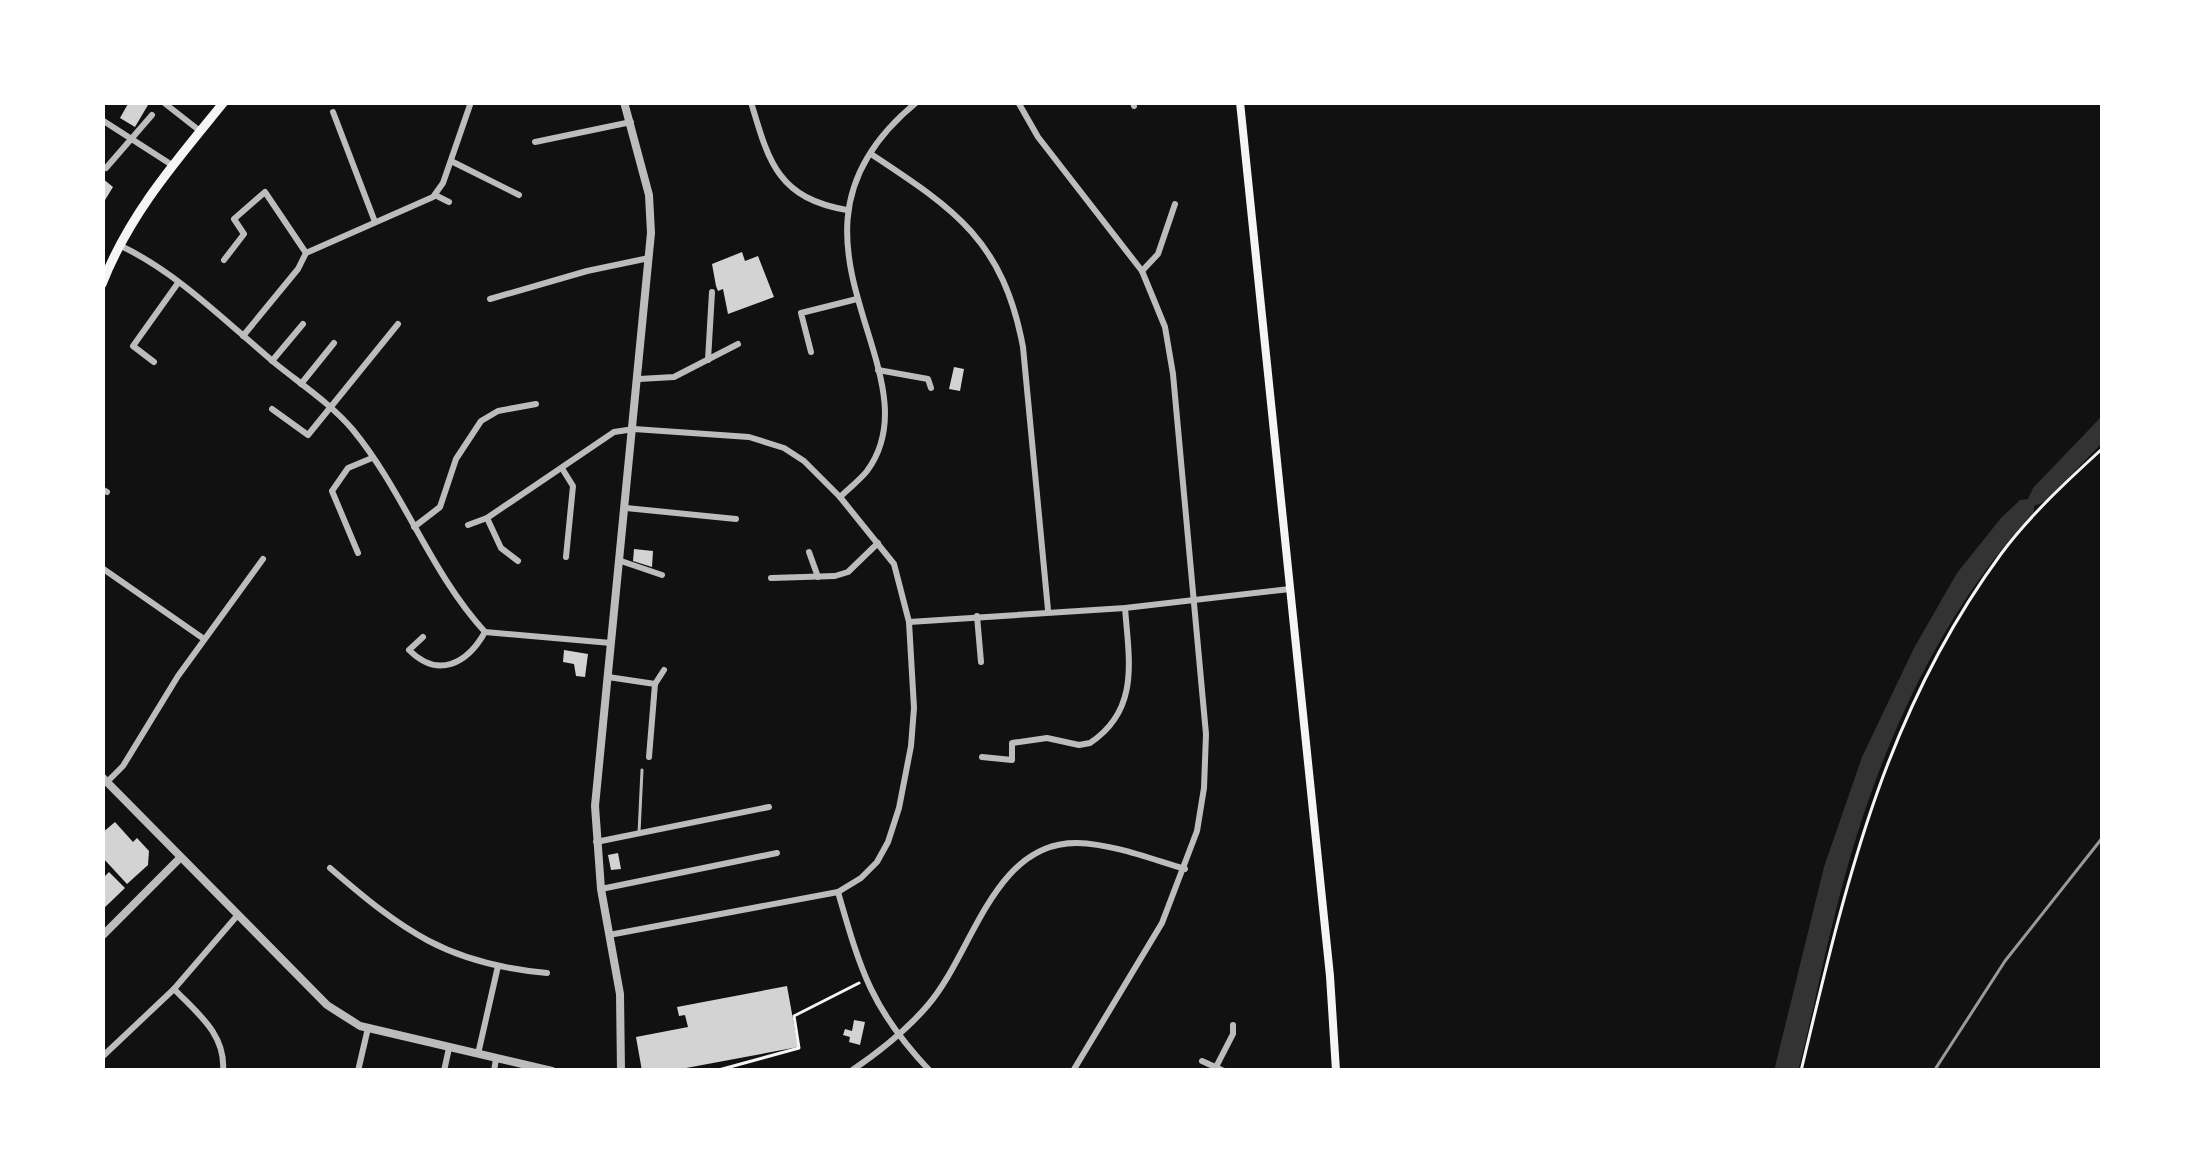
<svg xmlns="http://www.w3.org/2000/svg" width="2205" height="1173" font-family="Ubuntu,sans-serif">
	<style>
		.water { fill: #333 }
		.building { fill: #d3d3d3 }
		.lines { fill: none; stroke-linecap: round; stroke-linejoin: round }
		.path { stroke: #f5f5f5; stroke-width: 3 }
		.service { stroke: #bcbcbc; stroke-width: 3 }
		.minor { stroke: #bcbcbc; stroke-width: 6 }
		.tertiary { stroke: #bcbcbc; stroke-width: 8 }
		.secondary { stroke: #f5f5f5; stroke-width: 8 }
		.primary { stroke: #f5f5f5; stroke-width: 9 }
		.rail { stroke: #9a9a9a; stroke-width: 3 }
	</style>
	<rect width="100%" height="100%" fill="#111"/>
	<path class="water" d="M2103,415V442L2046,501L2034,506V512C1933,620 1871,768 1836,910C1822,964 1812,1018 1798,1071H1774L1824,867L1862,757L1914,648L1957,573L2001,518L2020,500L2028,499L2033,488Z"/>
	<g class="building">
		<path d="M129,102L148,105L135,127L120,118Z"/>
		<path d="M102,178L113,187L102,205Z"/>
		<path d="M742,252L745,261L758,256L774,297L728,314L723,289L718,291L716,286L712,264Z"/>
		<path d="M954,367L964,369L960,391L949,389Z"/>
		<path d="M634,549L653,551L652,567L633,561Z"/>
		<path d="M564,650L588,654L585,677L576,676L574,664L563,662Z"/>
		<path d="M115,822L133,842L137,838L149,851L148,865L127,884L102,857V833Z"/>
		<path d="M618,853L621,869L611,870L608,855Z"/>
		<path d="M109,872L125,888L102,910V879Z"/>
		<path d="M787,986L798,1047L670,1071H642L636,1037L688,1027L685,1015L679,1016L677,1007Z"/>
		<path d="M854,1020L865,1022L860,1045L849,1042L850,1037L843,1035L845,1029L852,1031Z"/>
	</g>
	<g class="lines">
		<g class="path">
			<path d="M715,1071L799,1048L794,1016L859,983"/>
			<path d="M1801,1071C1846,883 1884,713 2001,554C2029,516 2068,480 2103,448"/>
		</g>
		<path class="service" d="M639,833L642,770"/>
		<g class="minor">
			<path d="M163,102L200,131"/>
			<path d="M751,102C769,163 778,198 847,210"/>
			<path d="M1018,102L1038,137L1142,271L1165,327L1173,374L1206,734L1204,788L1197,831L1162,923L1073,1071"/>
			<path d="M1133,102L1134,106"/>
			<path d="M333,112L375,222"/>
			<path d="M102,120L172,165"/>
			<path d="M535,142L631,122"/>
			<path d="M871,154C956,210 1003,241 1023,347L1048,610"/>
			<path d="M451,161L519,195"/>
			<path d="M106,168L152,115"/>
			<path d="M435,195L449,202"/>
			<path d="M121,246C178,273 227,323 276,364C302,385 331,404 353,430C404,492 430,572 485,632L611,643"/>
			<path d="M224,260L244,234L234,219L265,192L306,253"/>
			<path d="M1142,271L1158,254L1175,204"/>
			<path d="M490,299L587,271L649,258"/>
			<path d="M243,336L298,269L306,253L433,197L443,183L471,102"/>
			<path d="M811,352L801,313L857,299"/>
			<path d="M708,360L712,292"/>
			<path d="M272,361L303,324"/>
			<path d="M154,362L133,346L178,283"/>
			<path d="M878,370L928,379L931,388"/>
			<path d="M639,379L674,377L738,344"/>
			<path d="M301,384L334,343"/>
			<path d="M272,409L308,435L398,324"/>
			<path d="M563,470L573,486L566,557"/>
			<path d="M102,489L107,492"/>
			<path d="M840,497C848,489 860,480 867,471C941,370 752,236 917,102"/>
			<path d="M626,508L736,519"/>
			<path d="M468,525L487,518"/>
			<path d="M414,527L440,507L456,459L481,421L498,411L536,404"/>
			<path d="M809,552L818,577"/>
			<path d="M358,553L332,491L348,468L372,458"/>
			<path d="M518,561L501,548L487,518L614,432L634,429L749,437L784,448L804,461L840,497L894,564L909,622L914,708L911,746L899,808L888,842L877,862L861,878L838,892L609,935"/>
			<path d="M621,561L662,575"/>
			<path d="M102,568L204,639"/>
			<path d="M771,578L835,576L848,572L878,543"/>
			<path d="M977,616L981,662"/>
			<path d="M909,622L1125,608L1290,589"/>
			<path d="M423,637L409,650C438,679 467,664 485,632"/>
			<path d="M608,677L655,684L649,757"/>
			<path d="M655,684L664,670"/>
			<path d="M982,757L1012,760V743L1047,738L1079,745L1090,743C1140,710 1129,660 1125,608"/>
			<path d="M107,782L123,766L178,676L263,559"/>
			<path d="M596,842L769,807"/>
			<path d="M330,868C403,931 447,964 547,973"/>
			<path d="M601,889L777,853"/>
			<path d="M838,892C861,972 872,1010 930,1071"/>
			<path d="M174,989C197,1013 226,1034 223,1071"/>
			<path d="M478,1054L498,966"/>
			<path d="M102,1057L174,989L236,917"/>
			<path d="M1202,1061L1224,1071"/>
			<path d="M1216,1067L1233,1034V1025"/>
			<path d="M358,1071L368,1028"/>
			<path d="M444,1071L449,1048"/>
			<path d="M494,1071L496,1059"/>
			<path d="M851,1071C879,1052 906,1031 928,1005C973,953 993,842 1077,843C1113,844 1151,859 1185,869"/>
		</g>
		<g class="tertiary">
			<path d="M102,777L327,1005L360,1026L552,1071"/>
			<path d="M102,936L180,858"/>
			<path d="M621,1071L620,994L601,889L595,806L651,233L649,195L624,102"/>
		</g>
		<path class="secondary" d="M1240,102L1330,976L1336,1071"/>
		<path class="primary" d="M102,284C130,213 176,161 224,102"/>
		<path class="rail" d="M1934,1071L2005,961L2103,837"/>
	</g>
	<rect width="2205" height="1173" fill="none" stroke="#ffffff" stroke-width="210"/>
</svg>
